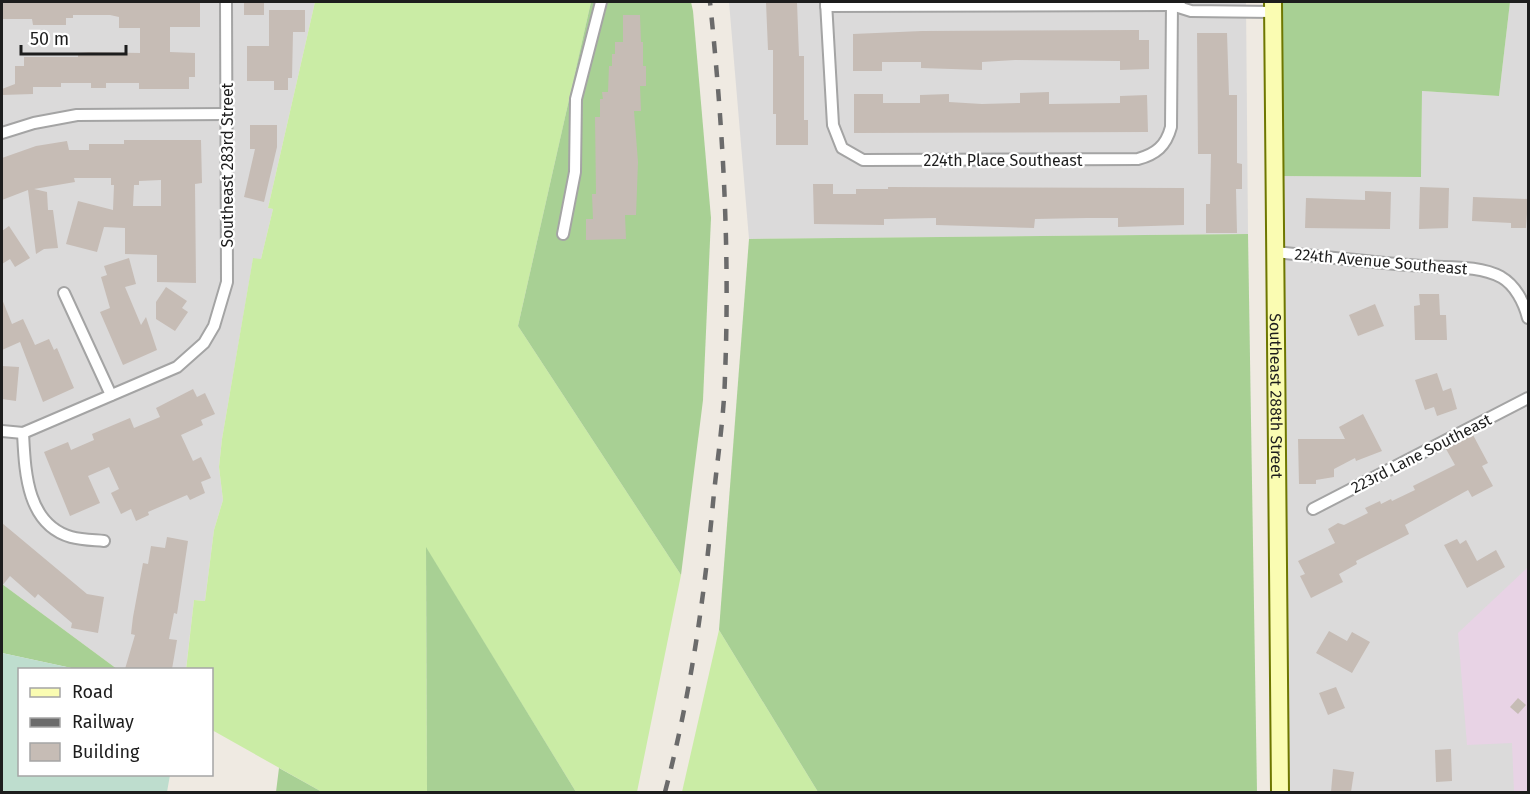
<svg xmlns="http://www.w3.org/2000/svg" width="1530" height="794" font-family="'Fira Sans',sans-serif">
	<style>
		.residential { fill: #dbdada }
		.industrial { fill: #e8d3e5 }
		.grass { fill: #caeca5 }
		.forest { fill: #a8d094 }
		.wetland { fill: #beddce }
		.building { fill: #c6bcb5; fill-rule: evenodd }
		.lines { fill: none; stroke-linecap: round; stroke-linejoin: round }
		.street-casing { stroke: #a4a4a4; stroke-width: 14 }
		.secondary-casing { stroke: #6e7700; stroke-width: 20 }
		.street { stroke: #fff; stroke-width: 10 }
		.secondary { stroke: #fafcb2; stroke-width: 16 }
		.rail { stroke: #6b6b6b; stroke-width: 4.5; stroke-dasharray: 12 12; stroke-linecap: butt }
		.labels { text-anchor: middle; stroke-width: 4.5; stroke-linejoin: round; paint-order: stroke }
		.street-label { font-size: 16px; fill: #1d1d1d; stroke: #fff }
	</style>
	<rect width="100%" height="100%" fill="#efeae2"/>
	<g class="residential">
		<path d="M2,2H315L268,208L273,209L261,259H253L222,439L219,467L223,500L214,530L205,601L194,600L186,669H117L2,584Z"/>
		<path d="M729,2H1246L1248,234L749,239Z"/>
		<path d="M1510,2H1528V792H1289L1280,176L1421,177L1422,91L1499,96Z"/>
	</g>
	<path class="industrial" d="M1528,567V792H1514L1512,743L1467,745L1458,633Z"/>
	<g class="grass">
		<path d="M315,2H591L518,326L681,575L637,792H576L426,548L427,792H322L212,730V670H186L194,600L205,601L214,530L223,500L219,467L222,439L253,258L261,259L273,209L268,208Z"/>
		<path d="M719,630L818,792H682Z"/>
	</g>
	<g class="forest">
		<path d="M591,2H691L693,11L711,218L703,400L681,575L518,326Z"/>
		<path d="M1278,2H1510L1499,96L1422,91L1421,177L1280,176Z"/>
		<path d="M1248,234L1257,792H818L719,630L749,239Z"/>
		<path d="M426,547L576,792H427Z"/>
		<path d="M2,584L117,669H76L2,653Z"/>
		<path d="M279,768L322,792H276Z"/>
	</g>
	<path class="wetland" d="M2,653L76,669L20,670V774L170,775L167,792H2Z"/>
	<g class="building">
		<path d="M2,2H200V27H170V52L195,53V77H189V89H139V83H106V88H91V83H61V87H33V94L2,95V89L15,84V66H24V57H78V53L89,52L140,53V28H119V17L110,15H73V18H66V25H33L32,19H2Z"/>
		<rect x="244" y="2" width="20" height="13"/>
		<path d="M766,2H797L799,56H804V120H808V145H776V114H773V50H768Z"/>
		<path d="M269,10H305V32H293L292,78H288V90H274V81H247V46H269Z"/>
		<path d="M623,15H640L641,42H643V66H646V86H640L641,111H634L638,162L636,215H625L626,239L586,240V219H593L592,194H596L595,117H600V99H603L602,92H608L609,66H612V54H615V42H623Z"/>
		<path d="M1139,30V40H1149V69L1120,70V61L1015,60L982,62V70L921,68V62H882V71H853V34L922,31Z"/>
		<path d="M1197,33H1227L1229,95H1237V163L1242,164V189H1236L1237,233H1206V204H1210L1211,154H1198Z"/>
		<path d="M1049,92V104L1120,103V96L1147,95L1148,132L854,133V94H883V103H920V95L949,94V102L982,104L1020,103V93Z"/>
		<path d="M250,125H277V147L264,202L244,197L255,149H250Z"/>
		<path d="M124,140H201L202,183L195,184L196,283L157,282V255L125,254V228L104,227L97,252L66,244L78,201L113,210L114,185H111V178H74L75,182L34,189L47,192L48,210H53L58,248L44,249L36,254L28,190L2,200V158L36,146L67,141L69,150H89V144H124ZM161,180V206H133L134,185H139V181Z"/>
		<path d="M813,184H833V194H856V189H888V187L1184,188V225L1118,227V218H1087L1035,219L1034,228L936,225V218L884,219V225L814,224Z"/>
		<path d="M1420,187L1449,188L1448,228L1419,229Z"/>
		<path d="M1365,191L1391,192L1390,229L1305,228L1306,198L1365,200Z"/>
		<path d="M1473,197L1528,199L1526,228H1511V223L1472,221Z"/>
		<path d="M9,226L30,258L15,267L10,259L2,264V231Z"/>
		<path d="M129,258L136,284L125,287L141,325L146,317L157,350L123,365L100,312L110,308L101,277L107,275L104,266Z"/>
		<path d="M166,287L187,301L182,308L188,312L175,331L156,319V302Z"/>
		<path d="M1419,294H1439L1440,315H1446L1447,340H1415L1414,306L1420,305Z"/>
		<path d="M2,299L12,324L23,319L35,345L49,339L54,350L57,348L74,388L43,402L20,342L2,350Z"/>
		<path d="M1375,304L1384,326L1358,336L1349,315Z"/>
		<path d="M2,366L19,367L16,401L2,399Z"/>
		<path d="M1437,373L1443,391L1451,388L1457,409L1437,416L1434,407L1425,410L1415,380Z"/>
		<path d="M193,389L197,397L205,393L215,414L201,420L203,425L181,435L193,461L201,457L211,478L201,482L205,493L190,500L187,495L148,512L149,515L136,521L131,509L121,514L111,493L119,489L109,467L88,476L100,503L70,516L44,452L68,442L71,450L94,440L92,434L130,418L134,428L160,417L156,408Z"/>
		<path d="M1363,414L1382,451L1356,461L1355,458L1334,469V477L1316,480V484H1299L1298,439H1345L1339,427Z"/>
		<path d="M1473,435L1488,463L1482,466L1493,486L1472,497L1468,490L1405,525L1409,534L1356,561L1357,564L1339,574L1343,582L1311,598L1300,576L1305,574L1298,561L1335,543L1328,529L1338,523L1344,525L1368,513L1365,508L1380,501L1381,504L1391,499L1392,501L1415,490L1413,486L1455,465L1446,449Z"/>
		<path d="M2,523L87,594L104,597L98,633L71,628L72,623L38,594L35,598L10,576L2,586Z"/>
		<path d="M167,537L188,541L177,614L174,613L169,639L177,640L172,669H125L135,635L131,634L133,617L143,563L148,564L151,546L165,548Z"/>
		<path d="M1457,539L1460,544L1466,540L1477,561L1496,550L1505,567L1467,588L1444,545Z"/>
		<path d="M1329,631L1347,641L1352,632L1370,642L1352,673L1316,653Z"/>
		<path d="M1336,687L1345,708L1328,715L1319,693Z"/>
		<path d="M1518,698L1526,705L1518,714L1510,707Z"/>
		<path d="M1451,749L1452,781L1436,782L1435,750Z"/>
		<path d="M1333,769L1354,772L1351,792H1331Z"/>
	</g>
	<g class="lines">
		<g class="street-casing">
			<g id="street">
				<path d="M826,2L833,125L842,148L863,160L1138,159C1156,154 1166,146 1171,127L1172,2"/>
				<path d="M1180,2L1172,5L1191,11L1273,12"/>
				<path d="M826,6L1172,5"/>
				<path d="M2,133L34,123L77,115L227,114"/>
				<path d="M563,234L575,172L576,99L601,2"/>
				<path d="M1273,252C1323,256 1374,263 1424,266C1449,268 1478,265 1501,277C1515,285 1524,302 1528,318"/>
				<path d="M64,293L111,395"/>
				<path d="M2,431L23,433L177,367L204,343L214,326L227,282L226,2"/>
				<path d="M23,433C25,470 26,524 71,537C82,540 94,540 104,541"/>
				<path d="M1313,509L1528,398"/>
			</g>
		</g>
		<g class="secondary-casing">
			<g id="secondary">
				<path id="s1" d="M1273,2L1280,792"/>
			</g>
		</g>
		<use href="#street" class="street"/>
		<use href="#secondary" class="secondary"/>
		<path class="rail" d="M665,792C690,698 704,600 713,503C717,461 724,418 725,376C730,251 723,126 710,2"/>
	</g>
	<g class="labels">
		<g class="street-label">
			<text x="1003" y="166">224th Place Southeast</text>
			<text transform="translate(227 165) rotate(-90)" y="6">Southeast 283rd Street</text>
			<text transform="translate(1381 261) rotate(5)" y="6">224th Avenue Southeast</text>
			<text dy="6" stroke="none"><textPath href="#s1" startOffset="394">Southeast 288th Street</textPath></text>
			<text transform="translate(1421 453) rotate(-27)" y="6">223rd Lane Southeast</text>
		</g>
	</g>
	<rect width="1530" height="794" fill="none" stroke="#1d1d1d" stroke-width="6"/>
	<rect x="18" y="668" width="195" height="108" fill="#ffffff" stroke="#a5a5a5" stroke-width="1.5"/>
	<rect x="30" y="688" width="30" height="9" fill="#fafcb2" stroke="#a5a5a5" stroke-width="1.5"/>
	<text x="72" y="698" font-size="18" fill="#1d1d1d">Road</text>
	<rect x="30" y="718" width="30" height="9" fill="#6b6b6b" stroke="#a5a5a5" stroke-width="1.5"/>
	<text x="72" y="728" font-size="18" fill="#1d1d1d">Railway</text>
	<rect x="30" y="743" width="30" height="18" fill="#c6bcb5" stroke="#a5a5a5" stroke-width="1.5"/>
	<text x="72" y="758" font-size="18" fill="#1d1d1d">Building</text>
	<path d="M21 45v9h105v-9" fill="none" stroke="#1d1d1d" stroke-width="3"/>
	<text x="30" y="45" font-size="18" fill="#1d1d1d" stroke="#ffffff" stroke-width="4.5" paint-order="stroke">50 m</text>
</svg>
